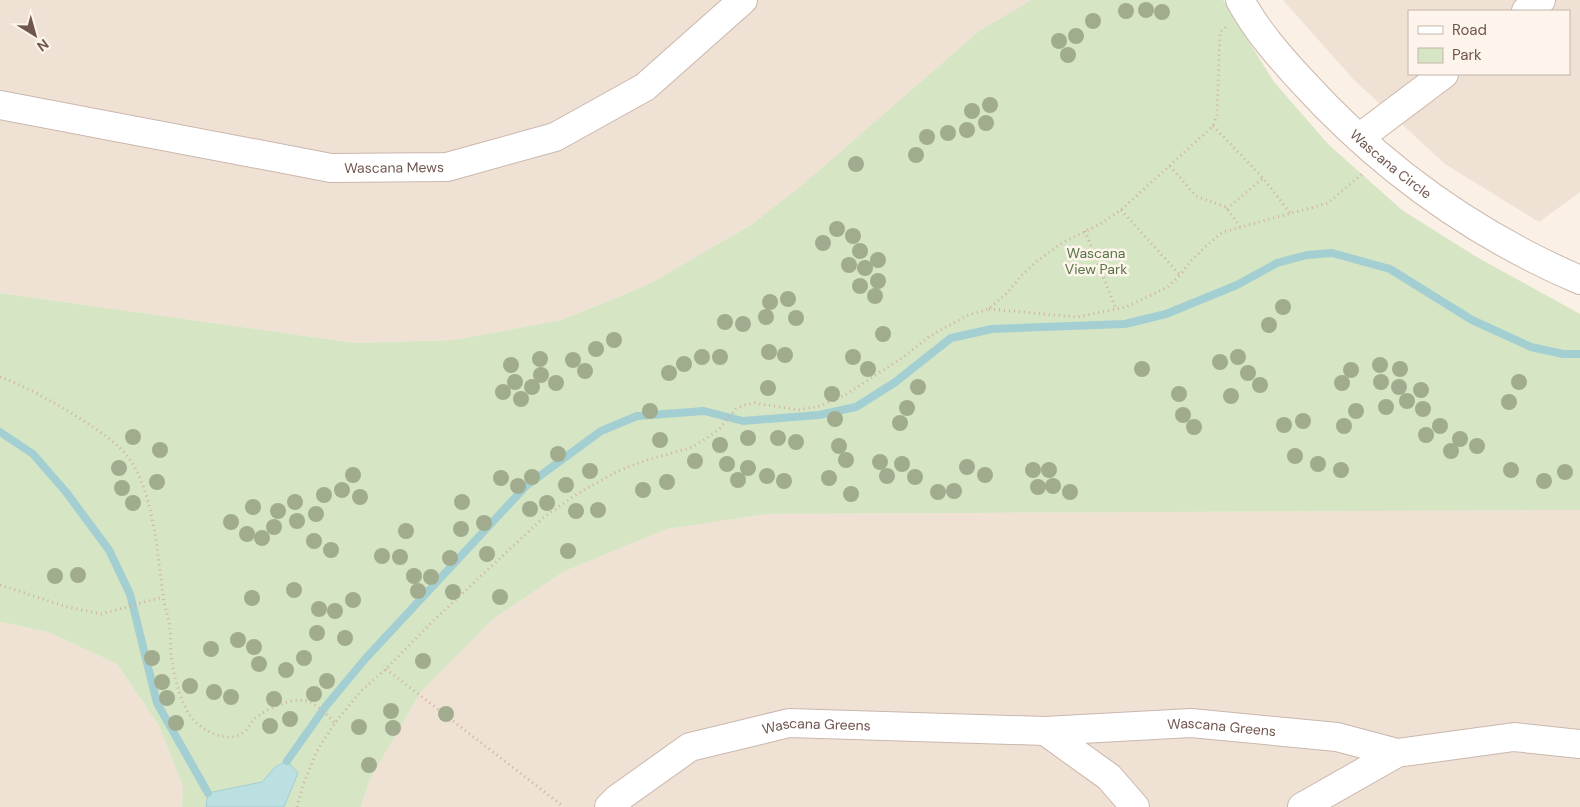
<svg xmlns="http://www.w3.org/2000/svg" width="1580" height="807" font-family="'DM Sans',sans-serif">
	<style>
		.residential { fill: #f0e1d5; fill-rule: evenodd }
		.park { fill: #d6e6c5 }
		.water { fill: #bcdfe1; stroke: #a3cfd2 }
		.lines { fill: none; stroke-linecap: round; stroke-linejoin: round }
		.stream { stroke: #a3cfd2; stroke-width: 8 }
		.minor-casing { stroke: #cab7ad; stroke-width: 30 }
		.path { stroke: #d1b0a3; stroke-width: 3; stroke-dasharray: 1 4; stroke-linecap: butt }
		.minor { stroke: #fff; stroke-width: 28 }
		.tree { fill: #a1ac8e }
		.labels { text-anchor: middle; stroke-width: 5; stroke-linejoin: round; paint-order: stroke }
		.street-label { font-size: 14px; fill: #70564d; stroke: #fdf4eb }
		.park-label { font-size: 14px; fill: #597447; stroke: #fdf4eb }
	</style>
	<rect width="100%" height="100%" fill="#faf0e5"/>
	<g class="residential">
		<path d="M0,0H1031L979,31L802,185L751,225L647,285L561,320L454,340L356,343L0,293Z"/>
		<path d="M1283,0H1580V192L1539,222L1445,164L1354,80ZM1409,11H1569V74H1409Z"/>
		<path d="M1580,510V807H361L370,779L421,692L493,619L563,572L667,529L768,514Z"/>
		<path d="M0,622L48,632L117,664L159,726L183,787L182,807H0Z"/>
	</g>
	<path class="park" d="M1031,0H1223L1274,82L1329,145L1402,210L1475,256L1580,314V510L768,514L667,529L563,572L493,619L421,692L370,779L361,807H182L183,787L159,726L117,664L48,632L0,622V293L356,343L454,340L561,320L647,285L751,225L802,185L979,31Z"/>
	<path class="water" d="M287,761L298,773L284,807H206L208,793L262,782L275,767Z"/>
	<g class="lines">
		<g class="stream">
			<path d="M0,432L33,454L66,492L109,550L130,594L157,703L208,793"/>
			<path d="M287,761L326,706L366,658L526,486L601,431L637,416L704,411L743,421L819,415L856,407L894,383L951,338L992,329L1125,324L1166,314L1237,285L1277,263L1307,255L1332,253L1390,269L1472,320L1531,347L1563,354H1580"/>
		</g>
		<g class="minor-casing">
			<g id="minor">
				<path id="s1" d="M1240,0C1256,30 1279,56 1302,81C1380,167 1473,234 1580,280"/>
				<path d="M1526,11L1541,0"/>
				<path id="s2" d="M0,105L331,168L447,167L555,137L645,87L743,0"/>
				<path d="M1359,138L1444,74"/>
				<path d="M1045,731L1109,777L1135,807"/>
				<path id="s3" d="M609,807L617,799L690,747L789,723L1045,731L1191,723L1337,737L1397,753"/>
				<path d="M1302,807L1397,753L1514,737L1580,744"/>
			</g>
		</g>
		<g class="path">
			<path d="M1213,126L1263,178L1291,214"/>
			<path d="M1170,166L1196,196L1226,207L1240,227"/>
			<path d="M1227,209L1263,178"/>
			<path d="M1121,210L1180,275"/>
			<path d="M1085,231L1116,309"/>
			<path d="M989,309L1077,317L1126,307L1168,287L1180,275L1190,262L1205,247L1223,232L1328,203L1362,174"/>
			<path d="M0,377C23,385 47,399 68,411C87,423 107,435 123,451C154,484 157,553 163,595C164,607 169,617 170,629C171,637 170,646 171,655C173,673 181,706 193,719C204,732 228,744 244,732C248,729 250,724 253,720C265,709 296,694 312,703C320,708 328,716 335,723"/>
			<path d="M0,585L64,606L101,614L163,597"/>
			<path d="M386,669L564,807"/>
			<path d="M297,807L303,785L317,751L335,723L361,691L386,669L432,622L543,518L577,494L618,471L647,460L690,448L710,436L719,429L736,409L744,405L755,403L798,410L821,406L845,395L902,358L930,336L966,316L989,309L1009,291L1021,276L1036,262L1062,243L1100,224L1121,210L1213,126L1217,115L1220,32L1226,27"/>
		</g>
		<use href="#minor" class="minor"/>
	</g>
	<g class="tree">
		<circle cx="1146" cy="10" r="8"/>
		<circle cx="1126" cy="11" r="8"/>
		<circle cx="1162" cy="12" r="8"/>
		<circle cx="1093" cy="21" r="8"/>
		<circle cx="1076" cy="36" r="8"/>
		<circle cx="1059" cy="41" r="8"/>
		<circle cx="1068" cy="55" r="8"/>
		<circle cx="990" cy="105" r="8"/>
		<circle cx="972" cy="111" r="8"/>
		<circle cx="986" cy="123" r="8"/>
		<circle cx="967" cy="130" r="8"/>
		<circle cx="948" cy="133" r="8"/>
		<circle cx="927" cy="137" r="8"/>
		<circle cx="916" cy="155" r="8"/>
		<circle cx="856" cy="164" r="8"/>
		<circle cx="837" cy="229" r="8"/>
		<circle cx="853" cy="236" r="8"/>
		<circle cx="823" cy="243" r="8"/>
		<circle cx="860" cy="251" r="8"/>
		<circle cx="878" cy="260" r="8"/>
		<circle cx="849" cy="265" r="8"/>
		<circle cx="865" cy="268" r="8"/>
		<circle cx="878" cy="281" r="8"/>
		<circle cx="860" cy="286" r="8"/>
		<circle cx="875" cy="296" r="8"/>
		<circle cx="788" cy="299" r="8"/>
		<circle cx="770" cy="302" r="8"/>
		<circle cx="1283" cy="307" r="8"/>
		<circle cx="766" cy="317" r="8"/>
		<circle cx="796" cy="318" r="8"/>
		<circle cx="725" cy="322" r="8"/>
		<circle cx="743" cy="324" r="8"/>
		<circle cx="1269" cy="325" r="8"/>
		<circle cx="883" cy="334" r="8"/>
		<circle cx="614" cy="340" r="8"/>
		<circle cx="596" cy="349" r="8"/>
		<circle cx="769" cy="352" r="8"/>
		<circle cx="785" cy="355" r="8"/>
		<circle cx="702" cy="357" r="8"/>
		<circle cx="720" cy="357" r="8"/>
		<circle cx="853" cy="357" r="8"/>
		<circle cx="1238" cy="357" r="8"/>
		<circle cx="540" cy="359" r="8"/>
		<circle cx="573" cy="360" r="8"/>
		<circle cx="1220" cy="362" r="8"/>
		<circle cx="684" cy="364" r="8"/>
		<circle cx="511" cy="365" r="8"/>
		<circle cx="1380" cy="365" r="8"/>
		<circle cx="868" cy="369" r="8"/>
		<circle cx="1142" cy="369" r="8"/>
		<circle cx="1400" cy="369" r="8"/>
		<circle cx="1351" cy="370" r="8"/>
		<circle cx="585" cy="371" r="8"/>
		<circle cx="669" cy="373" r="8"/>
		<circle cx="1248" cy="373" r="8"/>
		<circle cx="541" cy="375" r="8"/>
		<circle cx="515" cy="382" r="8"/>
		<circle cx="1381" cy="382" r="8"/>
		<circle cx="1519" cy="382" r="8"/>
		<circle cx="556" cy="383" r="8"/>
		<circle cx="1342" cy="383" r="8"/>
		<circle cx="1260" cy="385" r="8"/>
		<circle cx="532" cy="387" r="8"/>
		<circle cx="918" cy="387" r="8"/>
		<circle cx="1399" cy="387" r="8"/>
		<circle cx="768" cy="388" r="8"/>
		<circle cx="1421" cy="390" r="8"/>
		<circle cx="503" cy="392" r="8"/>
		<circle cx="832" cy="394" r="8"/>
		<circle cx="1179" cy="394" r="8"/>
		<circle cx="1231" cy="396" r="8"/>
		<circle cx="521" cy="399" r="8"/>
		<circle cx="1407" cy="401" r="8"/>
		<circle cx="1509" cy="402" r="8"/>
		<circle cx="1386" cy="407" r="8"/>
		<circle cx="907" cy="408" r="8"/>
		<circle cx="1423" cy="409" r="8"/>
		<circle cx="650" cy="411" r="8"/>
		<circle cx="1356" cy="411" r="8"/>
		<circle cx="1183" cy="415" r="8"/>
		<circle cx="835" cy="419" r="8"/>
		<circle cx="1303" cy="421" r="8"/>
		<circle cx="900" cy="423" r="8"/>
		<circle cx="1284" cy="425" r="8"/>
		<circle cx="1344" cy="426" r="8"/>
		<circle cx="1440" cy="426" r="8"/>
		<circle cx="1194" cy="427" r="8"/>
		<circle cx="1426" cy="435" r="8"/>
		<circle cx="133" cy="437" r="8"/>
		<circle cx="748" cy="438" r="8"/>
		<circle cx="778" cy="438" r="8"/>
		<circle cx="1460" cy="439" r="8"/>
		<circle cx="660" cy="440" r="8"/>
		<circle cx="796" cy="442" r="8"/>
		<circle cx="720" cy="445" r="8"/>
		<circle cx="839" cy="446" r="8"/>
		<circle cx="1477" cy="446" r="8"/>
		<circle cx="160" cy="450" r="8"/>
		<circle cx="1451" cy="451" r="8"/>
		<circle cx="558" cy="454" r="8"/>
		<circle cx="1295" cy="456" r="8"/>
		<circle cx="846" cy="460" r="8"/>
		<circle cx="695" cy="461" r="8"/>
		<circle cx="880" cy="462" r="8"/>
		<circle cx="727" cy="464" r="8"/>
		<circle cx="902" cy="464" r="8"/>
		<circle cx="1318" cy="464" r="8"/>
		<circle cx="967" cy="467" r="8"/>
		<circle cx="119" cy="468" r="8"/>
		<circle cx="748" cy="468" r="8"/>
		<circle cx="1033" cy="470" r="8"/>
		<circle cx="1049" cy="470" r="8"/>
		<circle cx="1341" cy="470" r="8"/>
		<circle cx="1511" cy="470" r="8"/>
		<circle cx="590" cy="471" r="8"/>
		<circle cx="1565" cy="472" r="8"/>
		<circle cx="353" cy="475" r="8"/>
		<circle cx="985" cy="475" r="8"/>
		<circle cx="767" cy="476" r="8"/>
		<circle cx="887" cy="476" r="8"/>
		<circle cx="532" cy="477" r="8"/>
		<circle cx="915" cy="477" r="8"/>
		<circle cx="501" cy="478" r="8"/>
		<circle cx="829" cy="478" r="8"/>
		<circle cx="738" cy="480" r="8"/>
		<circle cx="784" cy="481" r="8"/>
		<circle cx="1544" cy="481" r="8"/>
		<circle cx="157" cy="482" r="8"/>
		<circle cx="667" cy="482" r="8"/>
		<circle cx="566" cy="485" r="8"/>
		<circle cx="518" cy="486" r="8"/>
		<circle cx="1053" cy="486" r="8"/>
		<circle cx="1038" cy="487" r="8"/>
		<circle cx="122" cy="488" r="8"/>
		<circle cx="342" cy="490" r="8"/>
		<circle cx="643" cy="490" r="8"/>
		<circle cx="954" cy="491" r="8"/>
		<circle cx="938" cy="492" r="8"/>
		<circle cx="1070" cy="492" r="8"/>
		<circle cx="851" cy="494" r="8"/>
		<circle cx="324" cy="495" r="8"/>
		<circle cx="360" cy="497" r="8"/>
		<circle cx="295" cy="502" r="8"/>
		<circle cx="462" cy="502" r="8"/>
		<circle cx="133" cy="503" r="8"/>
		<circle cx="547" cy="503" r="8"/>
		<circle cx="253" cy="507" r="8"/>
		<circle cx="530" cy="509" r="8"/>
		<circle cx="598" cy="510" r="8"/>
		<circle cx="278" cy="511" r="8"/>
		<circle cx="576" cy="511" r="8"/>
		<circle cx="316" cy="514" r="8"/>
		<circle cx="297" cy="521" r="8"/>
		<circle cx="231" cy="522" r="8"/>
		<circle cx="484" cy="523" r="8"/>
		<circle cx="274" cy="527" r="8"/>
		<circle cx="461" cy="529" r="8"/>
		<circle cx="406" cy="531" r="8"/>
		<circle cx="247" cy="534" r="8"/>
		<circle cx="262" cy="538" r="8"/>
		<circle cx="314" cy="541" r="8"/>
		<circle cx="331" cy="550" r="8"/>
		<circle cx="568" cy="551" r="8"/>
		<circle cx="487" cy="554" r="8"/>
		<circle cx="382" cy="556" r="8"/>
		<circle cx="400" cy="557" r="8"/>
		<circle cx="450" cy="558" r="8"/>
		<circle cx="78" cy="575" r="8"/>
		<circle cx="55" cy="576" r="8"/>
		<circle cx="414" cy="576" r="8"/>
		<circle cx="431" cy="577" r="8"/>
		<circle cx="294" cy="590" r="8"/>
		<circle cx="418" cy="591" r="8"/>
		<circle cx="453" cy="592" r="8"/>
		<circle cx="500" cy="597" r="8"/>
		<circle cx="252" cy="598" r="8"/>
		<circle cx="353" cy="600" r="8"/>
		<circle cx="319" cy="609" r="8"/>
		<circle cx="335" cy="611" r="8"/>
		<circle cx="317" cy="633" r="8"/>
		<circle cx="345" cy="638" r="8"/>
		<circle cx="238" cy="640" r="8"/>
		<circle cx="254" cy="647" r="8"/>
		<circle cx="211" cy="649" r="8"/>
		<circle cx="152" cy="658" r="8"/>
		<circle cx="304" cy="658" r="8"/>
		<circle cx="423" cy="661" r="8"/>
		<circle cx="259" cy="664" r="8"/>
		<circle cx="286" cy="670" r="8"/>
		<circle cx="327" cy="681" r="8"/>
		<circle cx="162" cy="682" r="8"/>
		<circle cx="190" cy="686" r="8"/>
		<circle cx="214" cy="692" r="8"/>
		<circle cx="314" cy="694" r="8"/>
		<circle cx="231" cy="697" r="8"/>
		<circle cx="167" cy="698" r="8"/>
		<circle cx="274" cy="699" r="8"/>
		<circle cx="391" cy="711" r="8"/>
		<circle cx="446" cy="714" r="8"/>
		<circle cx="290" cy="719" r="8"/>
		<circle cx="176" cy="723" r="8"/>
		<circle cx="270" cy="726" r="8"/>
		<circle cx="359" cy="727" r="8"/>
		<circle cx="393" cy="728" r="8"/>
		<circle cx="369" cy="765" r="8"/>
	</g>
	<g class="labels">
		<g class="street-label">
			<text dy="5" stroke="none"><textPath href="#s1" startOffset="224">Wascana Circle</textPath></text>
			<text dy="5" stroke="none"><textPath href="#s2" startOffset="400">Wascana Mews</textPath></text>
			<text dy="5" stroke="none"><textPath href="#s3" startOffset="636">Wascana Greens</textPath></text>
			<text dy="5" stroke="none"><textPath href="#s3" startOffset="230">Wascana Greens</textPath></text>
		</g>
		<g class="park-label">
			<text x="1096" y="258">Wascana<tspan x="1096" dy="16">View Park</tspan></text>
		</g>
	</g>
	<rect x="1408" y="10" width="162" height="65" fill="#fdf4eb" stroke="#c5b5ac"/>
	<rect x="1418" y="26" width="25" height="8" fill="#ffffff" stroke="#c5b5ac"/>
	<text x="1452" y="35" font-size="15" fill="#70564d">Road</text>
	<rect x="1418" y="48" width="25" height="15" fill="#d6e6c5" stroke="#c5b5ac"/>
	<text x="1452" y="60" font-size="15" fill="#70564d">Park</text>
	<g transform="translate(35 35) rotate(143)" stroke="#fdf4eb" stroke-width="4" paint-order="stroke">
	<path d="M0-4L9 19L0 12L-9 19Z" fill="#70564d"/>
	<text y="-8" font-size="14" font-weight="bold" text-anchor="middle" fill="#70564d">N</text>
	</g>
</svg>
